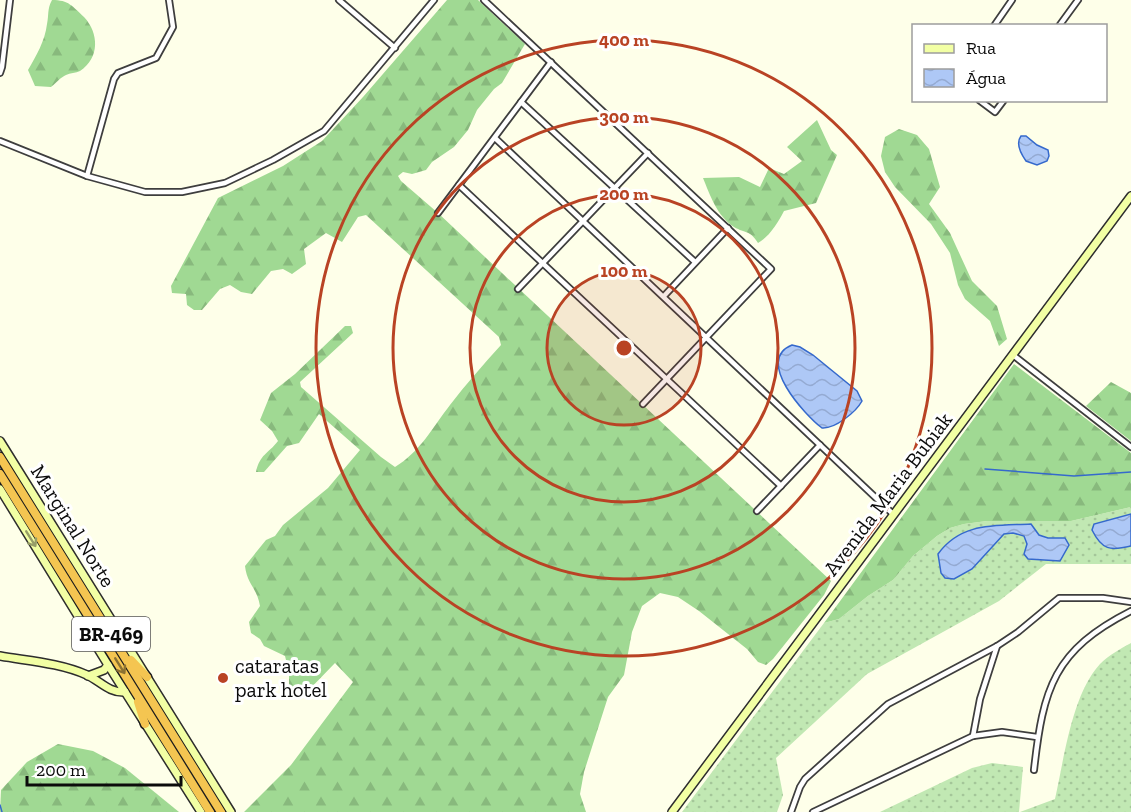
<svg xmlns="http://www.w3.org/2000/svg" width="1131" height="812" font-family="'Zilla Slab',serif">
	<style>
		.grass { fill: url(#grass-dots) }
		.forest { fill: url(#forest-firs) }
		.water { fill: url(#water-waves); stroke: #3569cc; stroke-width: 1.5 }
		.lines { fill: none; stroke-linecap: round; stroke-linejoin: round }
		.stream { stroke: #3569cc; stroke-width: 1.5 }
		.street-casing { stroke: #3e3e3e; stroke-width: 8 }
		.secondary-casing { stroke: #2d2d2d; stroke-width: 10 }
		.highway-casing { stroke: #1c1c1c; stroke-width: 11 }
		.street { stroke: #fff; stroke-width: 4.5 }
		.secondary { stroke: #f2ffa4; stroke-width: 7 }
		.highway { stroke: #f4c551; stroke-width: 8 }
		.oneway { stroke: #969d67 }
		.oneway2 { stroke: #8b7132 }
		.ring { fill: none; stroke: #b94324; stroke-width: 3 }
		.poi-dot { fill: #b94324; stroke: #fff; stroke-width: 2 }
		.labels { text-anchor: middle; stroke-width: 6; stroke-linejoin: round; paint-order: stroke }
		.shield { fill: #fff; stroke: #545454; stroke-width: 1.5 }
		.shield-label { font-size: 20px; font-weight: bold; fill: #0b0b0b }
		.street-label { font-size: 21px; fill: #0b0b0b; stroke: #fff }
		.poi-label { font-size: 21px; fill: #0b0b0b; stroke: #fff; text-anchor: start }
		.centre { fill: #b94324; stroke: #fff; stroke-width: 3 }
		.ring-label { font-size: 18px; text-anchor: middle; font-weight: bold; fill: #b94324; stroke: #fff; stroke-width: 6; stroke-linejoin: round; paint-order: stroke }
	</style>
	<defs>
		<pattern id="grass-dots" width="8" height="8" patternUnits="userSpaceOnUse" patternTransform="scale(1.5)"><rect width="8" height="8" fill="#c1e8b3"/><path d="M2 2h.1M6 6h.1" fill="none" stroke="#a4c699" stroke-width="1.8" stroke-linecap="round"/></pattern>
		<pattern id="forest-firs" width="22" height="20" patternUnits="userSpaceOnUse" patternTransform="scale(1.5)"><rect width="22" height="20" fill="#a0d993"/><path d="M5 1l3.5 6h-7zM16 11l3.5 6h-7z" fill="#88b97d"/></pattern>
		<pattern id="water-waves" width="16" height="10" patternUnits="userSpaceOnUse" patternTransform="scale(1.5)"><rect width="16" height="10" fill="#aec8f6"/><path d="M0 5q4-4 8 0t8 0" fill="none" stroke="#94aad2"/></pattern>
	</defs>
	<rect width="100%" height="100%" fill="#feffe9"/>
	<g class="grass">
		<path d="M1131,507V564H1046L999,601L867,674L776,758L783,795L777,812H682L824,623L839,619L868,596L893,580L913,556L937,536L950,528L964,524L987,521H1071Z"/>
		<path d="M1131,643V812H1020L1055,799C1064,759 1072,694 1100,664C1109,655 1120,649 1131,643Z"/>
		<path d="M992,763L1023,767L1019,812H880L972,768Z"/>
	</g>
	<g class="forest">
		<path d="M52,0C69,0 72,6 84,17C99,33 100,58 80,71C76,73 70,73 66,75C61,77 56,83 51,87L35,86L28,70C36,56 45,41 47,24C49,15 47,9 52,0Z"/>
		<path d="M447,0H478L525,44L502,83L494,89L477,110L468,130L454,147L432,162L426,170L412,174L403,172L398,176L401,181L438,213L831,581L824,595L773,659L766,665L758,662L747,649L699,611L678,597L660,593L642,606L632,632L624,675L608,697L584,772L580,794L586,812H244L291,765L353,682L335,663L302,697L289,694V672L285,656L264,646L260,639L251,633L249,622L260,606C257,588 247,584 245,566L266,540L275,536L283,525L328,488L360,450L319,414L299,443L287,446L264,472H256C260,454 268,454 278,441L272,431L260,420L271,393L295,374L345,326H351L353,333L300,382L301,387L381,457L395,467C420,452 433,427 450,405C466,384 483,365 501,345L499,337L366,215L358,217L342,242L326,233L304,249L306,264L292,274L283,269L271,271L252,294L241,292L230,285L220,289L202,310H194L187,305L186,294L172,293L171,286L218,198L283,166L322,141L363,97Z"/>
		<path d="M817,120L831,150L837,155L816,203L784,211C778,223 769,237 758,243C749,229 746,234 734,227C717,216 710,195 703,178L739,177L760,187L769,168L784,174L802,161L787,147Z"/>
		<path d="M899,129L917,135L929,149L940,187L929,204L950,233L972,281L997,306L1007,339L999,346L990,321L965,299L958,285L950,253L931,224L895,187L885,172L881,156L885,137Z"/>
		<path d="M1014,364L1131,453V507L1071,521H987L964,524L950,528L937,536L913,556L893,580L868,596L839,619L824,623Z"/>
		<path d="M1111,382L1131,393V441L1086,406Z"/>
		<path d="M58,744L93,751L125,768L179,812H0L1,790L27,762Z"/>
	</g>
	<g class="water">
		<path d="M1021,136H1026L1037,145L1048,150L1049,156L1047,161L1037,165L1026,161C1021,154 1015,144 1021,136Z"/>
		<path d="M792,345L800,347L813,355L857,391L862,401C856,412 835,429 822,428C805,415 754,360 792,345Z"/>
		<path d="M1131,514V546C1110,551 1102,550 1092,530L1094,524Z"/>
		<path d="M1031,524L1039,535L1048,538H1065L1069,545L1060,561L1028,559L1024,554L1027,544L1024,536L1013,533L1004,534L972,569L954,579L945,578L941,573L938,554C961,522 995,526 1031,524Z"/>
	</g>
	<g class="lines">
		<g class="stream">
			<path d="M985,469L1074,476L1131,472"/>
			<path d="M0,805L2,812"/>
		</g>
		<g class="street-casing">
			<g id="street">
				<path d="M339,0L395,48"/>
				<path d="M484,0L771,269L643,404"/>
				<path d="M994,26L1012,0"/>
				<path d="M1059,26L1078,0"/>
				<path d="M0,73L2,67L10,0"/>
				<path d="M979,100L995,112L1004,100"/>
				<path d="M521,102L695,262"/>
				<path d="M495,138L893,514"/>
				<path d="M0,141L87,176L145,192H182L225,183L273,160L324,131L434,0"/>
				<path d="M87,176L114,79L118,73L156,58L173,27L169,0"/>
				<path d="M459,185L781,486"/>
				<path d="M438,213L551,62"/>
				<path d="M518,289L648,153"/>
				<path d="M664,296L728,228"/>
				<path d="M1013,355L1131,447"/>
				<path d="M757,511L820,445"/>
				<path d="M973,736L980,699L997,646"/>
				<path d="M1034,770C1043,688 1054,650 1131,611"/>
				<path d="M791,812L800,787L805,779L888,704L997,646L1018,632L1059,598H1103L1131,602"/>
				<path d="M813,812L973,736L1002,732L1037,737"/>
			</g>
		</g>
		<g class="secondary-casing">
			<g id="secondary">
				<path d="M0,441L231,812"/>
				<path d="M0,489L108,665L201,812"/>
				<path d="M0,656C29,661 60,663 87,675C100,681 109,693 125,692"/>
				<path d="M88,676L104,670L108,665"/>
				<path d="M672,812L1131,196"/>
			</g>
		</g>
		<g class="highway-casing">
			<g id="highway">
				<path d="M0,457L221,812"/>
				<path d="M0,474L210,812"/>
				<path d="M131,660L147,677"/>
				<path d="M138,702L145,724"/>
			</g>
		</g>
		<use href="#street" class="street"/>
		<use href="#secondary" class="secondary"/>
		<use href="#highway" class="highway"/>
	</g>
	<defs><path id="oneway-shaft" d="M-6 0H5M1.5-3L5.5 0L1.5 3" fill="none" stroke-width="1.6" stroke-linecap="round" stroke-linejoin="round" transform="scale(1.5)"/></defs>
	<use class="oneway" href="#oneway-shaft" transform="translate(31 539) rotate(58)"/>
	<use class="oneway2" href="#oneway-shaft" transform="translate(120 666) rotate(58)"/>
	<circle cx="624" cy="348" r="77" fill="#b94324" fill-opacity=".12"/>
	<g class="ring">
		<circle cx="624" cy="348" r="77"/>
		<circle cx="624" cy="348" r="154"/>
		<circle cx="624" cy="348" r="231"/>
		<circle cx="624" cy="348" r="308"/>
	</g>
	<circle class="poi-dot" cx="223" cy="678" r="6"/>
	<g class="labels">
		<rect class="shield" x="72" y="617" width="78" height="34" rx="4.5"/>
		<g class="shield-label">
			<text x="111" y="641">BR-469</text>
		</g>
		<g class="street-label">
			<text transform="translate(888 494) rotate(-53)" y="7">Avenida Maria Bubiak</text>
			<text transform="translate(73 526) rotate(58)" y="7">Marginal Norte</text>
		</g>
		<g class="poi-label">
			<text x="235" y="673">cataratas<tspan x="235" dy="24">park hotel</tspan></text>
		</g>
	</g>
	<circle cx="624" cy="348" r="9" class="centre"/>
	<g class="ring-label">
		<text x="624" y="46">400 m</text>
		<text x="624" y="123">300 m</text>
		<text x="624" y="200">200 m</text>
		<text x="624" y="277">100 m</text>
	</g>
	<rect x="912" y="24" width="195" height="78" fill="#ffffff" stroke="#9d9d9d" stroke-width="1.5"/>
	<rect x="924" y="44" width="30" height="9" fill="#f2ffa4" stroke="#9d9d9d" stroke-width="1.5"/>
	<text x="966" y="54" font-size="18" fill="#0b0b0b">Rua</text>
	<rect x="924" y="69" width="30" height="18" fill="url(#water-waves)" stroke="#9d9d9d" stroke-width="1.5"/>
	<text x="966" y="84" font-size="18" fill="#0b0b0b">Água</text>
	<path d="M27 776v9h154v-9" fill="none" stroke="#0b0b0b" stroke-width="3"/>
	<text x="36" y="776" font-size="18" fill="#0b0b0b" stroke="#ffffff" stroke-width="4.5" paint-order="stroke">200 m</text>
</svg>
